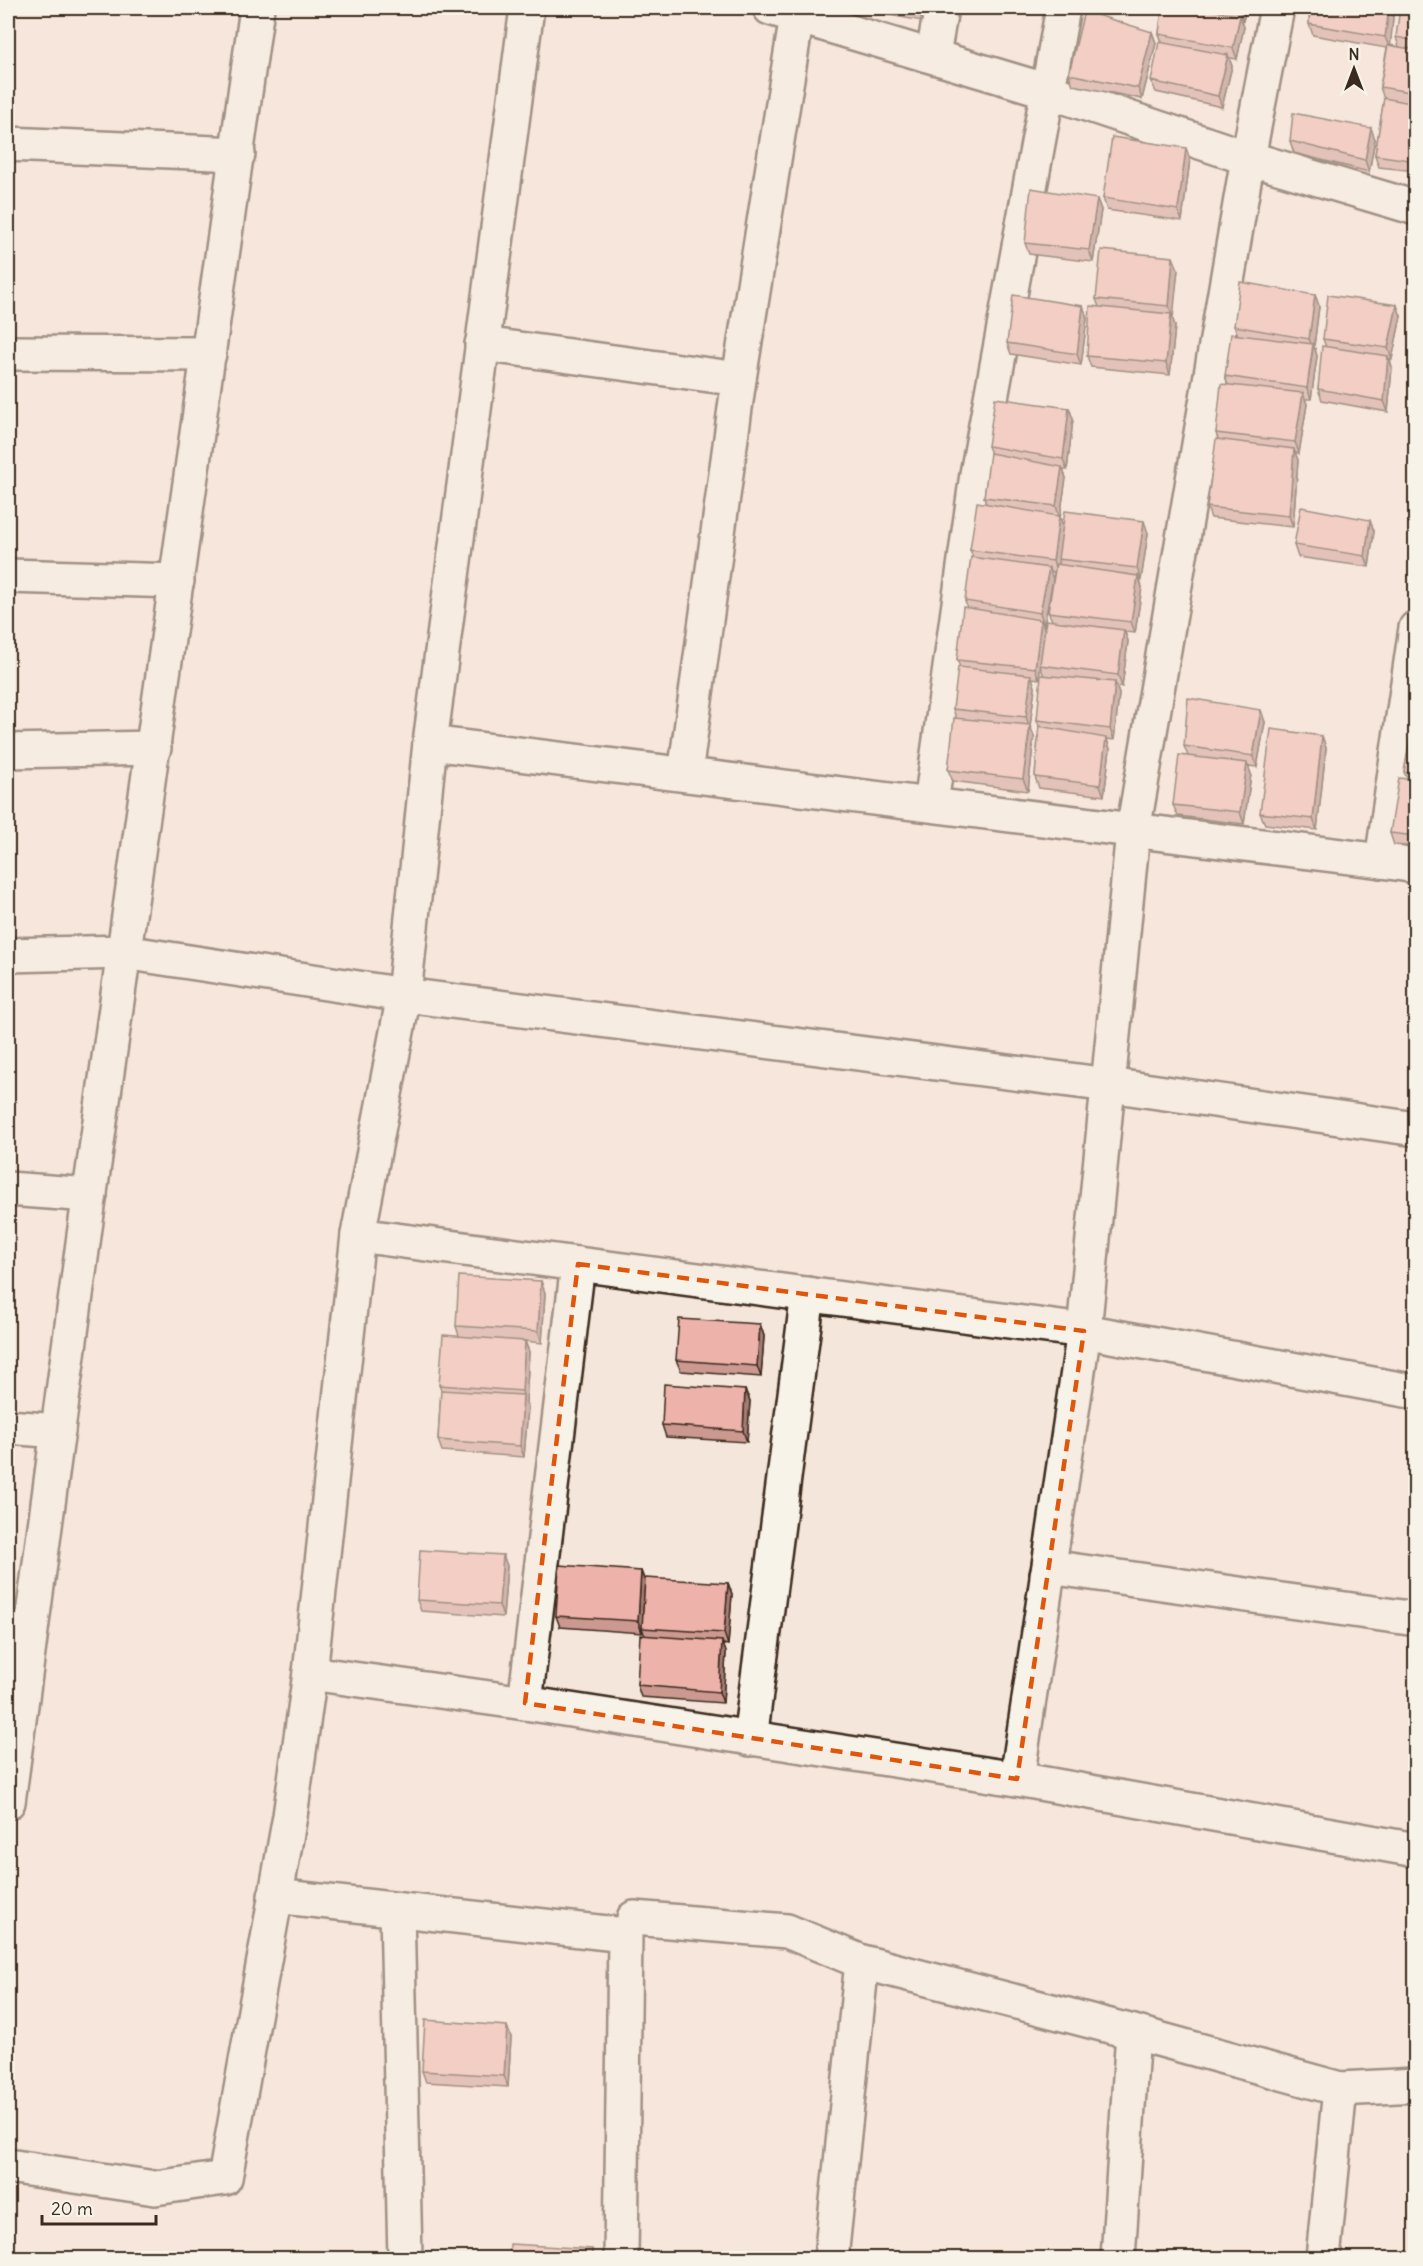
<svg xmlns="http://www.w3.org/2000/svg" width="1423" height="2266" font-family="Delius,sans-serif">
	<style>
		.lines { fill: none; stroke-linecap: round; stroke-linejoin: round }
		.minor-casing { stroke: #3b2a1e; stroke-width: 38 }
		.minor { stroke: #f7f3e8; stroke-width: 33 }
		.wall { fill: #cc9991; stroke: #3b2a1e; stroke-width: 1.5; fill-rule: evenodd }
		.shaded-wall { fill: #a67d76; stroke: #3b2a1e; stroke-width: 1.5 }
		.building { fill: #edb2a9; stroke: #3b2a1e; stroke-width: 1.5 }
		.marked { fill: none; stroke: #df570d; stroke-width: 4.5; stroke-dasharray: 12 8; stroke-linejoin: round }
	</style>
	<rect width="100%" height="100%" fill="#f5e6db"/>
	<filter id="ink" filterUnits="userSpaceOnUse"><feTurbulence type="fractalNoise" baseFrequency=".0167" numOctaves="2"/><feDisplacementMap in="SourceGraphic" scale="12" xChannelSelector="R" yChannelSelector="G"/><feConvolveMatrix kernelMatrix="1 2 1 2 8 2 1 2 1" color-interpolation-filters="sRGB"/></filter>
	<g filter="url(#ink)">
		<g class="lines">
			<g class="minor-casing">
				<g id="minor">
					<path d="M527,8L430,743L1382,861L1416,866"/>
					<path d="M770,8L1048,91L1248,158L1416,208"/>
					<path d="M933,56L941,8"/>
					<path d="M8,144L238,154"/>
					<path d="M482,344L739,379"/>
					<path d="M8,353L209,354"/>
					<path d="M8,576L177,581"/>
					<path d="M8,751L154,748"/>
					<path d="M685,774L739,379L797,16"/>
					<path d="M931,804L977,474L1063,8"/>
					<path d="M1382,861L1416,628"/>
					<path d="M8,955L124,952L404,995L1109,1085L1416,1129"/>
					<path d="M8,1189L90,1195"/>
					<path d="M358,1235L1084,1331L1416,1392"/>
					<path d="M8,1427L58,1431"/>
					<path d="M1047,1575L1056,1568L1416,1619"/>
					<path d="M310,1673L525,1703L1017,1779L1084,1331L1133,831L1248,158L1277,8"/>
					<path d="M525,1703L578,1264"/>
					<path d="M750,1739L808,1294"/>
					<path d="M1017,1779L1416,1850"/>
					<path d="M8,1802L85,1228L257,8"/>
					<path d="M275,1896L625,1935L621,2258"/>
					<path d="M397,1910L405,2258"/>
					<path d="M634,1918L787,1931L862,1962L1133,2032L1340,2089L1323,2258"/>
					<path d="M1340,2089L1416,2085"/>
					<path d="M8,2166L155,2188L225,2178L290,1816L310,1673L358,1235L404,995L430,743"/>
					<path d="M831,2258L862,1962"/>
					<path d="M1118,2258L1133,2032"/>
				</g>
			</g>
			<use href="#minor" class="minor"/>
		</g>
		<g class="wall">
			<path d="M850,8H924L922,21Z"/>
			<path d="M1162,8H1246L1243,21L1241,20L1244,27L1237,59L1229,58L1232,66L1222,107L1156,92L1151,81L1162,42L1159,34Z"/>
			<path d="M1310,8H1394L1390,45L1399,47L1396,37L1416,8V104L1396,101L1416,104V171L1379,167L1375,155L1384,99L1380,87L1387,48L1313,35L1309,24Z"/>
			<path d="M1152,32L1156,43L1142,99L1073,85L1069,74Z"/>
			<path d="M1375,139L1369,172L1294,153L1290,141Z"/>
			<path d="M1190,159L1182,221L1107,210L1103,198Z"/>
			<path d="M1097,199L1101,210L1093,262L1029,254L1025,243Z"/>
			<path d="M1178,269L1172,317L1175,326L1170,375L1091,367L1087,356L1099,307L1096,299Z"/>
			<path d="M1315,295L1319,306L1314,346L1317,356L1311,399H1305L1307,404L1299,453H1295L1298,460L1293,527L1211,518L1207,507L1218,439L1216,433L1228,385L1225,376L1238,335L1234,326Z"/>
			<path d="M1083,306L1087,318L1081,365L1011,354L1007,343Z"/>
			<path d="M1401,316L1392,359H1390L1392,367L1388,412L1322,400L1318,389L1326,347L1323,339Z"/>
			<path d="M1069,408L1073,419L1067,470H1063L1066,478L1060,517L1063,526L1148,533L1141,580L1139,579L1142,587L1135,633L1125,632L1128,641L1122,687L1116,686L1119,694L1114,740L1107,739L1110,749L1104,796L1039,788L1035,777L1039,726L1037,720L1044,676L1040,666L1039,679L1032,678L1035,687L1030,726L1034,736L1028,791L953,781L948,770L956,718L953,709L960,667L957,660L967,608L965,601L973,557L970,550L986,503L984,497L991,454L988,446ZM1050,572H1054L1048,612L1052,620L1045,630L1042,624L1044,625L1053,579Z"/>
			<path d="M1374,531L1369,567L1298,557L1294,545Z"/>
			<path d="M1416,689V847L1394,845L1390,833L1407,779L1404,772L1413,728L1410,719Z"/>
			<path d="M1265,722L1257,767L1248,766L1251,774L1244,824L1178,816L1173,805L1188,756L1184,746Z"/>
			<path d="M1322,736L1326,748L1317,830L1265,824L1260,813Z"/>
			<path d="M541,1281L545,1293L542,1343L525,1341L529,1352L526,1402L528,1407L524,1457L442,1451L438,1440L441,1390L439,1385L459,1336L456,1326Z"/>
			<path d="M760,1324L764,1336L761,1377L681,1371L676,1360Z"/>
			<path d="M745,1390L750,1401L747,1442L666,1437L662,1425Z"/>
			<path d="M503,1555L507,1566L503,1617L421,1611L417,1600Z"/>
			<path d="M641,1571L645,1582L728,1583L732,1594L728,1645L723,1644L726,1652L723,1703L641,1697L637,1685L645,1636L642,1628V1633L560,1627L556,1616Z"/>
			<path d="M511,2037L508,2087L426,2082L422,2071Z"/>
		</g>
		<g class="shaded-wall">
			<path d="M918,8H924L922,21L918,9Z"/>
			<path d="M1239,8H1246L1243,21L1239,9Z"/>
			<path d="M1389,8H1394L1390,49L1385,37Z"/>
			<path d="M1240,16L1244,27L1237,59L1233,48Z"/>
			<path d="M1152,32L1156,43L1142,99L1138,88Z"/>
			<path d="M1228,55L1232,66L1222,107L1218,96Z"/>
			<path d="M1371,128L1375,139L1369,172L1365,160Z"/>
			<path d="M1186,148L1190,159L1182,221L1178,210Z"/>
			<path d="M1097,199L1101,210L1093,262L1089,250Z"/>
			<path d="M1173,257L1178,269L1173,318L1169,306Z"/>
			<path d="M1315,295L1319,306L1314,346L1317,356L1311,399L1307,388L1313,348L1309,339Z"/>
			<path d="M1397,305L1401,316L1392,359L1388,348Z"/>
			<path d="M1083,306L1087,318L1081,365L1077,354Z"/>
			<path d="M1171,314L1175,326L1170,375L1166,363Z"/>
			<path d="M1388,356L1392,367L1388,412L1384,401Z"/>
			<path d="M1303,393L1307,404L1299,453L1295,442Z"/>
			<path d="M1069,408L1073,419L1067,470L1063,459Z"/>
			<path d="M1294,449L1298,460L1293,527L1289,516Z"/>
			<path d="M1062,467L1066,478L1060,517L1063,527L1057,573L1053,561L1059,516L1056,506Z"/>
			<path d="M1370,520L1374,531L1369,567L1365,556Z"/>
			<path d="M1144,521L1148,533L1141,580L1137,568Z"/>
			<path d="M1049,568L1053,579L1044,625L1040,613Z"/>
			<path d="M1138,576L1142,587L1135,633L1131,622Z"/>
			<path d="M1041,620L1045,631L1039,679L1035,668Z"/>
			<path d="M1124,630L1128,641L1122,687L1118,675Z"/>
			<path d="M1031,675L1035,687L1030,726L1034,736L1028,791L1023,779L1030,728L1026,717Z"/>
			<path d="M1115,682L1119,694L1114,740L1110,729Z"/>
			<path d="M1261,710L1265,722L1257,767L1253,756Z"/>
			<path d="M1322,736L1326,748L1317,830L1313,819Z"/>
			<path d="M1106,738L1110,749L1104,796L1100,785Z"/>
			<path d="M1247,763L1251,774L1244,824L1240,812Z"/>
			<path d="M541,1281L545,1293L542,1343L538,1331Z"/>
			<path d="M760,1324L764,1336L761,1377L757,1366Z"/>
			<path d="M525,1341L529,1352L526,1402L528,1407L524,1457L520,1446L523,1396L522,1391Z"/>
			<path d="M745,1390L750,1401L747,1442L743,1431Z"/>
			<path d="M503,1555L507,1566L503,1617L499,1605Z"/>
			<path d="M641,1571L645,1582L642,1633L638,1621Z"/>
			<path d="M728,1583L732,1594L728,1645L724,1633Z"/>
			<path d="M722,1641L726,1652L723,1703L719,1692Z"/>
			<path d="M507,2026L511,2037L508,2087L504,2076Z"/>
			<path d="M592,2249L595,2259H591Z"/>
		</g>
		<g class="building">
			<path d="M1162,8H1202L1240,16L1233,48L1159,34Z"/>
			<path d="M1310,8H1389L1385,37L1309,24Z"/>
			<path d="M1400,8H1416V41L1396,37Z"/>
			<path d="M1084,11L1152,32L1138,88L1069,74Z"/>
			<path d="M1159,42L1228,55L1218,96L1151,81Z"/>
			<path d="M1388,45L1416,50V93L1380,87Z"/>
			<path d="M1384,98L1416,104V161L1375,155Z"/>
			<path d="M1293,113L1371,128L1365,160L1290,141Z"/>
			<path d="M1112,137L1186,148L1178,210L1103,198Z"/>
			<path d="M1031,188L1097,199L1089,250L1025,243Z"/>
			<path d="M1101,250L1173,257L1169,306L1096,299Z"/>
			<path d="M1240,282L1315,295L1309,339L1234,326Z"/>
			<path d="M1013,295L1083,306L1077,354L1007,343Z"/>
			<path d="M1328,295L1397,305L1388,348L1323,339Z"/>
			<path d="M1090,306L1171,314L1166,363L1087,356Z"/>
			<path d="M1231,334L1313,344L1307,388L1225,376Z"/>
			<path d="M1322,346L1388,356L1384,401L1318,389Z"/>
			<path d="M1221,384L1303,393L1295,442L1216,433Z"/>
			<path d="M995,398L1069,408L1063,459L988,446Z"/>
			<path d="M1216,439L1294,449L1289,516L1207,507Z"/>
			<path d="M990,453L1062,467L1056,506L984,497Z"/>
			<path d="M977,502L1059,516L1053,561L970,550Z"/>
			<path d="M1301,507L1370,520L1365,556L1294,545Z"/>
			<path d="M1065,511L1144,521L1137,568L1058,559Z"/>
			<path d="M971,557L1049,568L1040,613L965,601Z"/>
			<path d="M1056,564L1138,576L1131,622L1048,612Z"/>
			<path d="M963,607L1041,620L1035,668L957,660Z"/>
			<path d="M1046,620L1124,630L1118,675L1040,665Z"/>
			<path d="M958,667L1031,675L1026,717L953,709Z"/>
			<path d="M1041,675L1115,682L1110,729L1037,720Z"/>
			<path d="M1416,689V720L1410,719Z"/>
			<path d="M1188,698L1261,710L1253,756L1184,746Z"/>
			<path d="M954,718L1030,725L1023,779L948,770Z"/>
			<path d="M1039,726L1106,738L1100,785L1035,777Z"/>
			<path d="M1412,727L1416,728V774L1404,772Z"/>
			<path d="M1271,729L1322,736L1313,819L1260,813Z"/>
			<path d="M1179,755L1247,763L1240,812L1173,805Z"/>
			<path d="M1399,778L1416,780V836L1390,833Z"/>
			<path d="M459,1276L541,1281L538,1331L456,1326Z"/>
			<path d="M679,1319L760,1324L757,1366L676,1360Z"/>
			<path d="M443,1335L525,1341L522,1391L439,1385Z"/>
			<path d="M664,1384L745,1390L743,1431L662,1425Z"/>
			<path d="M441,1390L523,1395L520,1446L438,1440Z"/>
			<path d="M420,1550L503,1555L499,1605L417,1600Z"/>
			<path d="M559,1565L641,1571L638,1621L556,1616Z"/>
			<path d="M645,1578L728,1583L724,1633L642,1628Z"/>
			<path d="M640,1635L722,1641L719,1692L637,1685Z"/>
			<path d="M425,2020L507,2026L504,2076L422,2071Z"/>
			<path d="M510,2244L592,2249L591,2259H509Z"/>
		</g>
	</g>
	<path d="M0 0H1423V2266H0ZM578,1264L1084,1331L1017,1779L525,1703Z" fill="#f5e6db" fill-opacity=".55" fill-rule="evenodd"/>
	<path class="marked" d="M578,1264L1084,1331L1017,1779L525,1703Z"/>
	<rect width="1423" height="2266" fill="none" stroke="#f7f3e8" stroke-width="30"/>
	<rect x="15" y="15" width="1393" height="2236" fill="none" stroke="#3b2a1e" stroke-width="2" filter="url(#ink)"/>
	<g transform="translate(1354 69)" stroke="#f7f3e8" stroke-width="4.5" paint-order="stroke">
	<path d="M0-4.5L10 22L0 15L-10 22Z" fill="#3b2a1e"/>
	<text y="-9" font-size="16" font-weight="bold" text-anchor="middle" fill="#3b2a1e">N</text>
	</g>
	<path d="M42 2215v9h114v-9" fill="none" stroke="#3b2a1e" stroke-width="3"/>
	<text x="51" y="2215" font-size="18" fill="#3b2a1e" stroke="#f7f3e8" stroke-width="4.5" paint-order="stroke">20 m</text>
</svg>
